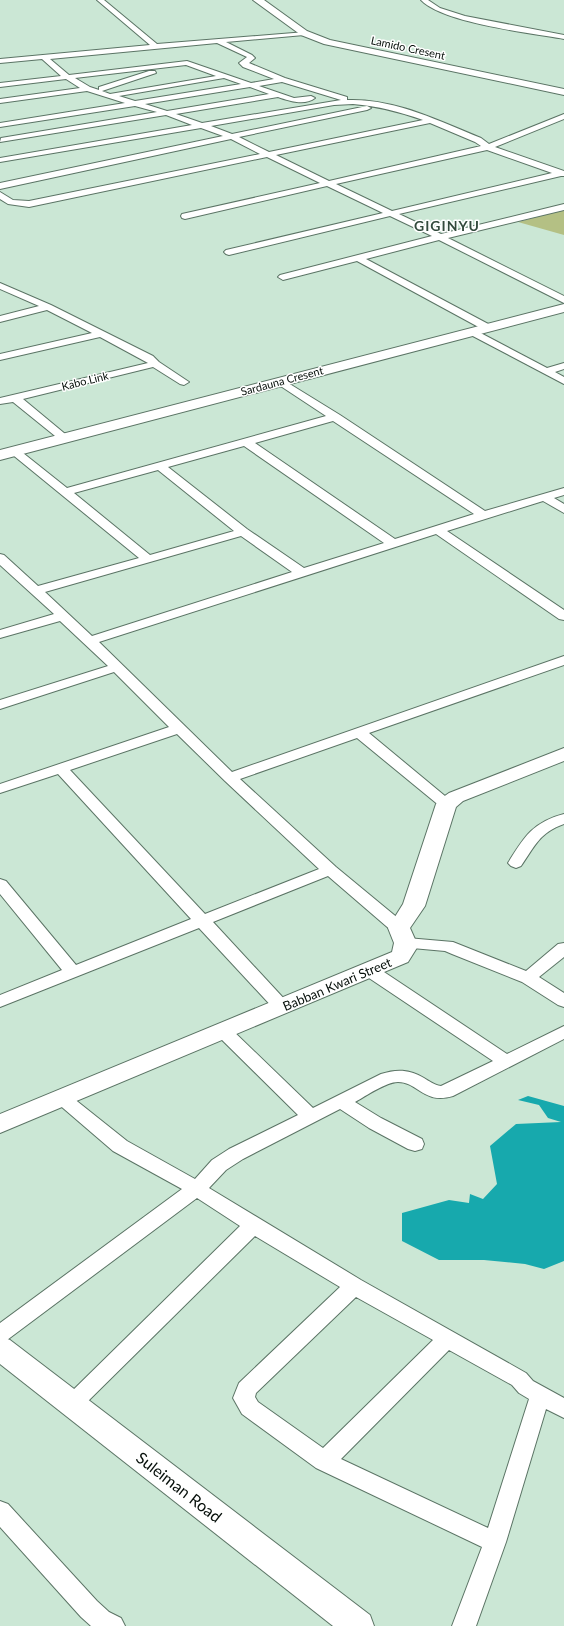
<svg xmlns="http://www.w3.org/2000/svg" width="564" height="1626" font-family="Lato,sans-serif">
	<style>
		.green { fill: #b4c084 }
		.water { fill: #17a9ad }
		.lines { fill: none; stroke-linecap: round; stroke-linejoin: round }
		.street-casing { stroke: #5b7465; stroke-width: 2 }
		.secondary-casing { stroke: #5b7465; stroke-width: 2 }
		.street { fill: #fff; fill-rule: evenodd }
		.secondary { fill: #fff; fill-rule: evenodd }
		.labels { text-anchor: middle; stroke-width: 3; stroke-linejoin: round; paint-order: stroke }
		.far-street-label { font-size: 11px; fill: #060f0a; stroke: #fff }
		.street-label { font-size: 13px; fill: #060f0a; stroke: #fff }
		.far-district-label { font-size: 14px; font-weight: bold; letter-spacing: 1px; fill: #324a3c; stroke: #fff }
		.near-street-label { font-size: 16px; fill: #060f0a; stroke: #fff }
	</style>
	<rect width="100%" height="100%" fill="#cbe7d5"/>
	<path class="green" d="M564,210V235L518,222Z"/>
	<path class="water" d="M528,1096L564,1106V1261L544,1269L525,1264L484,1260H439L402,1241V1213L449,1200L469,1203L470,1194L483,1199L497,1184L490,1146L516,1124L561,1122L548,1118L539,1105L518,1100Z"/>
	<g class="lines">
		<g class="street-casing">
			<g id="street">
				<path d="M97,0H104L157,44L306,32V34L304,35L226,42L252,55L255,58L249,63L285,78L347,97V100C394,98 439,121 481,138L489,144L564,114V119L495,147L564,171V176H561L399,214L441,234L564,204V210L448,238L564,296V303L439,240L366,259L492,326L493,328L492,330H484L357,261L283,280L278,277L280,275L432,236L390,216L229,255L226,254L224,252L226,250L383,213L327,186L185,219L182,218L181,216L182,214L320,183L267,157L29,207L8,204L0,199V192L13,200L29,201L260,154L231,139L0,189V183L223,136L201,128L0,162V158L192,125L166,115L0,142L1,138L157,112L135,106L0,127V123L125,103L87,91L0,103V99L80,88L66,79L0,87V83L61,76L42,59L0,63V59L150,45ZM217,43L247,57L239,63L243,67L274,79L251,83L187,61L69,75L50,59ZM186,65L216,76L110,94L102,91L156,73L155,71H149L99,87V90L90,87L75,78ZM224,78L241,84L135,101L119,96ZM282,82L341,100L202,123L176,114L278,97C289,101 305,106 315,98L311,96L294,98L259,86ZM250,87L269,94L167,111L145,104ZM353,104C378,106 400,112 423,120L269,152L239,137L367,110L371,108L367,106L232,134L211,126L334,105ZM430,123L475,142L481,146L329,181L276,155ZM487,150L552,173L392,211L336,184Z"/>
				<path d="M421,0H428L440,8L465,16L564,35V39C530,33 443,23 421,0Z"/>
				<path d="M0,283L51,305L153,356L159,362L189,382L184,385L180,384L153,367L23,399L70,438L64,441L60,440L13,402L0,404V398L148,363L100,337L0,360V354L92,333L47,310L0,322V316L39,306L0,289Z"/>
				<path d="M473,329L547,368L564,363V369L555,372L564,377V384L469,334L468,332Z"/>
				<path d="M280,378L340,415L485,511L564,488V495L554,498L564,504V513L543,501L447,531L564,610V620L559,619L436,534L99,642L232,772L564,656V665L369,733L451,801L453,804L451,807L446,808L441,807L357,738L240,779L336,867L405,924L407,928L405,932L399,933L393,932L328,876L213,922L288,1003L291,1007L288,1011L282,1013L276,1011L199,928L0,1007V995L62,970L0,894V879L6,881L76,965L191,919L58,774L0,793V784L169,727L114,672L0,709V700L108,666L60,621L0,638V630L54,614L0,565V554L4,555L38,586L139,558L8,451L10,449H18L67,488L326,416L276,383L275,381ZM333,421L474,514L395,539L255,443ZM244,446L384,543L304,568L247,529L168,467ZM158,470L234,531L150,555L74,493ZM241,536L292,572L92,636L45,592ZM177,734L225,781L319,869L205,914L70,770Z"/>
				<path d="M564,814V824C539,833 535,846 521,866L516,868L511,866L508,863C524,837 533,822 564,814Z"/>
				<path d="M407,938L453,942L526,971L558,944L564,943V957L539,977L564,993V1007L558,1005L522,982L452,954L445,951L401,947L399,943L401,939Z"/>
				<path d="M369,965L375,966L507,1054L564,1026V1039L453,1096C424,1105 418,1082 398,1082C386,1082 366,1096 355,1102L381,1118L422,1139L424,1144L422,1149L415,1151L408,1149L369,1128L340,1109L243,1159L226,1170L209,1188L361,1280L526,1373L533,1381L564,1398V1418L546,1409L506,1542L476,1626H452L482,1547L316,1468L242,1414L233,1398L239,1383L340,1287L255,1236L79,1410L72,1413L65,1410L61,1404L65,1398L240,1226L197,1198L7,1340L0,1342V1323L182,1189L113,1151L56,1102L53,1098L56,1094L62,1092L68,1094L127,1141L195,1179L212,1160L229,1149L298,1115L217,1035L214,1031L217,1027L223,1025L229,1027L313,1108L381,1074C396,1069 409,1069 424,1078C429,1081 434,1085 441,1086L493,1061L363,974L361,970L363,966ZM356,1297L433,1340L323,1448L258,1402L255,1397L256,1393ZM449,1350L512,1385L519,1393L529,1399L488,1528L341,1459Z"/>
				<path d="M0,1501L8,1504L97,1601L109,1612L121,1618L125,1626H91L81,1617L0,1527Z"/>
			</g>
		</g>
		<g class="secondary-casing">
			<g id="secondary">
				<path d="M253,0H264L307,31L330,40L564,89V95L324,44L301,35Z"/>
				<path d="M564,304V312L0,460V450Z"/>
				<path d="M564,748V761L463,801L456,807L425,906L410,928L418,946L408,962L0,1133V1114L392,952L394,943L388,928L403,904L436,804L439,800L449,793Z"/>
				<path d="M0,1336L10,1340L370,1615L374,1626H333L0,1364Z"/>
			</g>
		</g>
		<use href="#street" class="street"/>
		<use href="#secondary" class="secondary"/>
	</g>
	<g class="labels">
		<g class="far-street-label">
			<text transform="translate(408 48) rotate(12)" y="4">Lamido Cresent</text>
			<text transform="translate(85 381) rotate(-14)" y="4">Kabo Link</text>
			<text transform="translate(282 381) rotate(-15)" y="4">Sardauna Cresent</text>
		</g>
		<g class="street-label">
			<text transform="translate(337 984) rotate(-23)" y="5">Babban Kwari Street</text>
		</g>
		<g class="far-district-label">
			<text x="447" y="231">GIGINYU</text>
		</g>
		<g class="near-street-label">
			<text transform="translate(179 1487) rotate(38)" y="6">Suleiman Road</text>
		</g>
	</g>
</svg>
